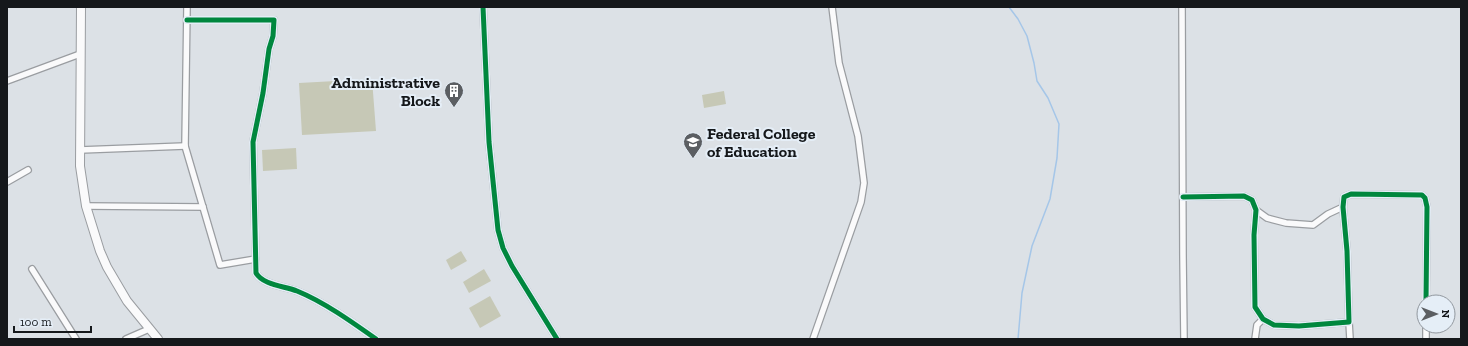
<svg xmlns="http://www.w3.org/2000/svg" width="1468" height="346" font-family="'Zilla Slab',serif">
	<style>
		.pitch { fill: #c6c8b6 }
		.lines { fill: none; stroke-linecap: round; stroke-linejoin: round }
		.stream { stroke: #a5c6e8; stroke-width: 1.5 }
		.minor-casing { stroke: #9a9da1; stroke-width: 8 }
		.secondary-casing { stroke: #9a9da1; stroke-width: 10 }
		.minor { stroke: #fafafb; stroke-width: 5.5 }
		.secondary { stroke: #fafafb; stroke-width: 8 }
		.cycleway-casing { stroke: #e5eef7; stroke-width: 8 }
		.cycleway { stroke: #00873e; stroke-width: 5 }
		.labels { text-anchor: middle; stroke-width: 4; stroke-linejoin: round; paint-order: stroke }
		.poi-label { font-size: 16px; font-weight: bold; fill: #15181b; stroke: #e5eef7; text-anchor: end }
	</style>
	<rect width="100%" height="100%" fill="#dce1e6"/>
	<g class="pitch">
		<path d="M372,79L376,131L302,135L299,83Z"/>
		<path d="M724,91L726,104L704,108L702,95Z"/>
		<path d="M296,148L297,169L263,171L262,150Z"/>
		<path d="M461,251L467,261L451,270L446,260Z"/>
		<path d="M484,269L491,281L469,293L463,282Z"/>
		<path d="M490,296L501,316L480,328L469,308Z"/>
	</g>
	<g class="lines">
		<path class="stream" d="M1009,7L1018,19L1027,36L1034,63L1037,81L1048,98L1059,124L1057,158L1050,199L1032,246L1022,293L1018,339"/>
		<g class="minor-casing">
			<g id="minor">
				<path d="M187,7L185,146L220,265L256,259"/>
				<path d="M483,7L489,142L498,230L503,248L512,266L557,339"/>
				<path d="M1182,7L1183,257L1184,339"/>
				<path d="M187,20H274L273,36L269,49L263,93L253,142L256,273C263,285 284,286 297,291C324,302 352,322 376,339"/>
				<path d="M7,81L80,54"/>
				<path d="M80,150L185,146"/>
				<path d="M7,182L28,170"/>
				<path d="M1183,197L1244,196L1252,200L1256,210L1254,235L1255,307L1263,319L1274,325L1299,326L1349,322L1347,251L1343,207L1344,197L1351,194L1422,195L1425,198L1427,207L1426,302"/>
				<path d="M86,206L203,207"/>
				<path d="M1256,210L1267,218L1286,223L1313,225L1328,214L1343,207"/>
				<path d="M32,269L76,339"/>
				<path d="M1349,322L1350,339"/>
				<path d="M1426,326V339"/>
				<path d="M126,339L149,329"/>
				<path d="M813,339L861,202L864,183L858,136L839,63L832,7"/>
				<path d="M1255,339L1257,325L1263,319"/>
			</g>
		</g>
		<g class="secondary-casing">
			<path id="secondary" d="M81,7L80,166L86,206L100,251L107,267L127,301L158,339"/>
		</g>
		<use href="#minor" class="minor"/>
		<use href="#secondary" class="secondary"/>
		<g class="cycleway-casing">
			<g id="cycleway">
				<path d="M483,7L489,142L498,230L503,248L512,266L557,339"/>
				<path d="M187,20H274L273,36L269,49L263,93L253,142L256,273C263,285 284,286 297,291C324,302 352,322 376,339"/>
				<path d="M1183,197L1244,196L1252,200L1256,210L1254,235L1255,307L1263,319L1274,325L1299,326L1349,322L1347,251L1343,207L1344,197L1351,194L1422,195L1425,198L1427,207L1426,302"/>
			</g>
		</g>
		<use href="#cycleway" class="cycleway"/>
	</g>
	<defs>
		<g id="building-pin" transform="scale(1)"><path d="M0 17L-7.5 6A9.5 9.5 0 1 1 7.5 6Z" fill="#5b5e62" stroke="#e5eef7"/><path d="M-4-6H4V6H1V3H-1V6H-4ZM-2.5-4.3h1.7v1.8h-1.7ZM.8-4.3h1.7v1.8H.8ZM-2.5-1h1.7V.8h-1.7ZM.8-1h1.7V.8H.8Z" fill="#fff"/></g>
		<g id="school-pin" transform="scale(1)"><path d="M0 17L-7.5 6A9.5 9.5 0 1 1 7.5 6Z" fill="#5b5e62" stroke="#e5eef7"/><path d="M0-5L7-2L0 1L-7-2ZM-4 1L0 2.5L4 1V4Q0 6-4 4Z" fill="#fff"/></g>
	</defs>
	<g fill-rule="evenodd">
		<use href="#building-pin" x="454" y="91"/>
		<use href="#school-pin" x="693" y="142"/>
	</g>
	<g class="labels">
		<g class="poi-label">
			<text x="440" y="88">Administrative<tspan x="440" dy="18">Block</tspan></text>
			<text x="707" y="139" text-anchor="start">Federal College<tspan x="707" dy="18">of Education</tspan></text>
		</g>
	</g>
	<rect width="1468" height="346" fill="none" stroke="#15181b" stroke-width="16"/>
	<g transform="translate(1436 314) rotate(90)"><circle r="19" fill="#e5eef7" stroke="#92989f"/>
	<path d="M0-3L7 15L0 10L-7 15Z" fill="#5b5e62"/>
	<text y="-6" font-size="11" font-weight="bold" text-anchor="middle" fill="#15181b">N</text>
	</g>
	<path d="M14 326v6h77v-6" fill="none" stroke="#15181b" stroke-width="2"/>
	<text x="20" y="326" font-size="12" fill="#15181b" stroke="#e5eef7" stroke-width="3" paint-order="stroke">100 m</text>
</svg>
